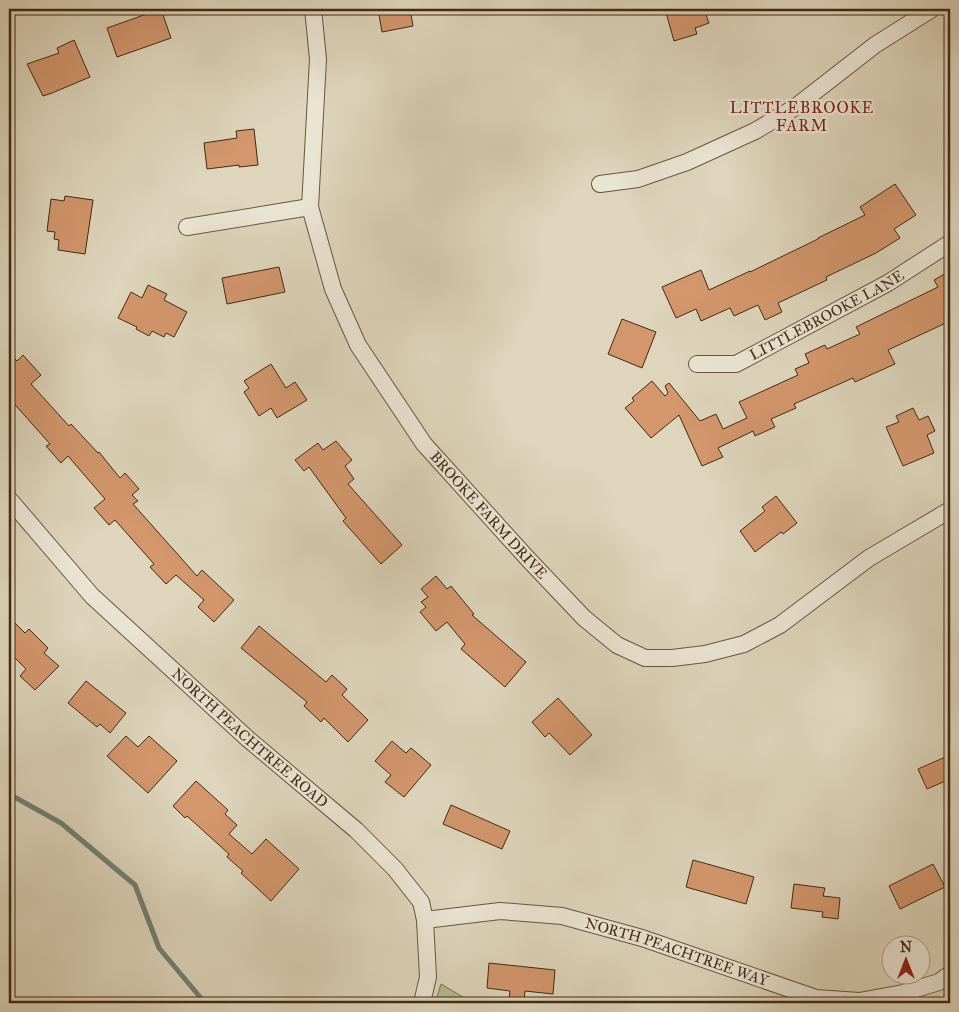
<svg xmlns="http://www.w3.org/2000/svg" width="959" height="1012" font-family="'IM FELL Great Primer',serif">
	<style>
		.green { fill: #b4bd8f; stroke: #7a7450 }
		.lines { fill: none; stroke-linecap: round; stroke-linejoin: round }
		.stream { stroke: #728073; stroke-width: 5 }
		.building { fill: #d3966d; stroke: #412b11 }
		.lane-casing { stroke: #68563c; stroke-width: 9 }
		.street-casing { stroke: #68563c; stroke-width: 18 }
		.lane { stroke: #eae4d3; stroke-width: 8 }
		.street { stroke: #eae4d3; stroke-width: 16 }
		.labels { text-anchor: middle; stroke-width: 5; stroke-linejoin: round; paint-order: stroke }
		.street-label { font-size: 15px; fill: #412b11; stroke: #eae4d3 }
		.neighbourhood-label { font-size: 16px; letter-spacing: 1px; fill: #7a1f14; stroke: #eae4d3 }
	</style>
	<rect width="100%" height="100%" fill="#ded5bc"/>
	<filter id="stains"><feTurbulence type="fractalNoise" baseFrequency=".004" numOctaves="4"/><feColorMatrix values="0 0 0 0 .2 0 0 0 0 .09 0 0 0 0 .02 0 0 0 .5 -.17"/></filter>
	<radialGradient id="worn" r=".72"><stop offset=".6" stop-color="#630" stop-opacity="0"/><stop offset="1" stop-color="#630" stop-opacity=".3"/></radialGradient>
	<path class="green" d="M441,984L473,1003H435Z"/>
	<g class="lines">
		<path class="stream" d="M9,794L61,823L135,885L159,948L205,1003"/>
	</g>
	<g class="building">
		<path d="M161,9L171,38L117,57L107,28Z"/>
		<path d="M378,9H410L413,26L382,32Z"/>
		<path d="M665,9H704L709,23L695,28L697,34L674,41Z"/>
		<path d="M74,40L90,77L52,93L43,96L27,64L59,53L57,48Z"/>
		<path d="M254,129L258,165L239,167V165L207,169L204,143L237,138L236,131Z"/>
		<path d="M895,184L916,215L894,229L900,238L876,253L826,277L827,280L778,303L782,312L765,320L758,305L734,316L730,308L701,321L696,309L676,318L662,287L701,270L709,290L750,271V272L818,239V238L865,215L860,207Z"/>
		<path d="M65,196L93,200L85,254L58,250L59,240L54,239L55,232L47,231L51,199L64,201Z"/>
		<path d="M279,267L285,292L227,304L222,278Z"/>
		<path d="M950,271V321L888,350L895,364L855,382L853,378L794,404L796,408L771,419L775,427L755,436L753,431L718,448L723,457L702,466L679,415L651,438L625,408L634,401L632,398L652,381L665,396L668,393L665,386L669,383L700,421L716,414L723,429L747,418L739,402L798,375L795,369L809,363L805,354L825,345L827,349L860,334L856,327L938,287L934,280Z"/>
		<path d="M148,285L167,294L164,300L187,312L174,337L166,333L164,337L152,331L149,336L136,329L137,327L118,318L131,292L142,298Z"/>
		<path d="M622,319L656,332L642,368L608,354Z"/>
		<path d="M9,352L17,361L23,355L41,375L31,384L69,426L71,424L98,453L99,452L120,478L125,473L139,489L132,495L138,501L133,504L197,576L202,570L234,600L214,622L198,607L204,600L176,575L166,584L150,567L154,564L115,520L109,525L94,508L105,499L68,456L61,463L46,446L50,444L9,398Z"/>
		<path d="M271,364L286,388L295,382L307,400L277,418L271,408L259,416L244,392L249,388L244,381Z"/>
		<path d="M913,408L919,420L928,416L935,431L927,435L934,453L903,466L886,427L899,422L896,416Z"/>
		<path d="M336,441L352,460L345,466L354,479L348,484L402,545L381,564L343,521L346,518L309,467L304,471L295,460L318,443L323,450Z"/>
		<path d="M776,496L797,523L783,534L781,532L755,552L740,531L765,511L762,507Z"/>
		<path d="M436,576L447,589L451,586L474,614L472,615L526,662L505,687L461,649L465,644L447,622L436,631L420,612L426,607L421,602L428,597L421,589Z"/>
		<path d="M9,617L25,633L29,629L48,648L44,653L59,666L35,690L20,676L26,669L9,652Z"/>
		<path d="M259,626L326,682L332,675L347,689L342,695L368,720L348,742L324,718L321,722L304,706L307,702L241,648Z"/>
		<path d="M86,681L126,713L110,733L100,724L97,727L68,703Z"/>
		<path d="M558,698L592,735L570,755L549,733L545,737L532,722Z"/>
		<path d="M126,736L138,747L149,736L177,761L148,793L107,756Z"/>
		<path d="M392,741L406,753L411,748L431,765L404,797L385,782L391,775L375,761Z"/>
		<path d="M950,755V779L927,789L918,769Z"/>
		<path d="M196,781L228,810L225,814L237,825L229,834L252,854L266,839L299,869L271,901L241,873L243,871L227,857L229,854L187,816L185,818L173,806Z"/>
		<path d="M451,805L510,831L502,849L443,824Z"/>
		<path d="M693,860L754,877L746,904L686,887Z"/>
		<path d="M933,864L945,887L900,909L889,886Z"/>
		<path d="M794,884L825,888L823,896L840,898L838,919L822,917L823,912L791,908Z"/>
		<path d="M489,963L555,970L553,994L525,991L524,1001L509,999L510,991L487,988Z"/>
	</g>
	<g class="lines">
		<g class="lane-casing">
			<path id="lane" d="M903,993L918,1003"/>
		</g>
		<g class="street-casing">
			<g id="street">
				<path id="s1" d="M313,9L318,59L310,207L333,289L358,345L424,444L528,559L584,618L617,645L645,658H672L705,654L744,644L780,625L869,558L950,510"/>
				<path d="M600,184L638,179L687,162L755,131L794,108L875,45L932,9"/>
				<path d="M187,227L310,207"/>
				<path id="s2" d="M697,364H736L888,283L950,243"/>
				<path id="s3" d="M9,499L92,596L248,739L356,830L395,869L421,902L425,920L428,977L422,1003"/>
				<path id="s4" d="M425,920L500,911L562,916L642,938L816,998L859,1001L903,993L939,982L950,974"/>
			</g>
		</g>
		<use href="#lane" class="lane"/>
		<use href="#street" class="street"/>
	</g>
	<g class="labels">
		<g class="street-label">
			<text dy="5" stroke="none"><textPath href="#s2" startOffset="142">LITTLEBROOKE LANE</textPath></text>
			<text dy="5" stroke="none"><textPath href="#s1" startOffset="560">BROOKE FARM DRIVE</textPath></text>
			<text dy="5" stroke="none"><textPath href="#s3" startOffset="340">NORTH PEACHTREE ROAD</textPath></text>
			<text dy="5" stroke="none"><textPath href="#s4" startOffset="258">NORTH PEACHTREE WAY</textPath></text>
		</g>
		<g class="neighbourhood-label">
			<text x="802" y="113">LITTLEBROOKE<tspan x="802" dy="18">FARM</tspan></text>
		</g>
	</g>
	<rect width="959" height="1012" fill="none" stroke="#ded5bc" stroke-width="30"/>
	<rect x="10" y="10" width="939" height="992" fill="none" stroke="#412b11" stroke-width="2.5"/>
	<rect x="15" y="15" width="929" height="982" fill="none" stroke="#412b11"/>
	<g transform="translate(906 960)"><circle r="24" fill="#eae4d3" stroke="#a69a85"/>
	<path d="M0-4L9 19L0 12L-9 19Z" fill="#8f2418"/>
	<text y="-8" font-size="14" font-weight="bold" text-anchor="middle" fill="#412b11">N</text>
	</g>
	<rect width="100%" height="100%" filter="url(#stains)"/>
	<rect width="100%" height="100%" fill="url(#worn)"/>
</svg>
